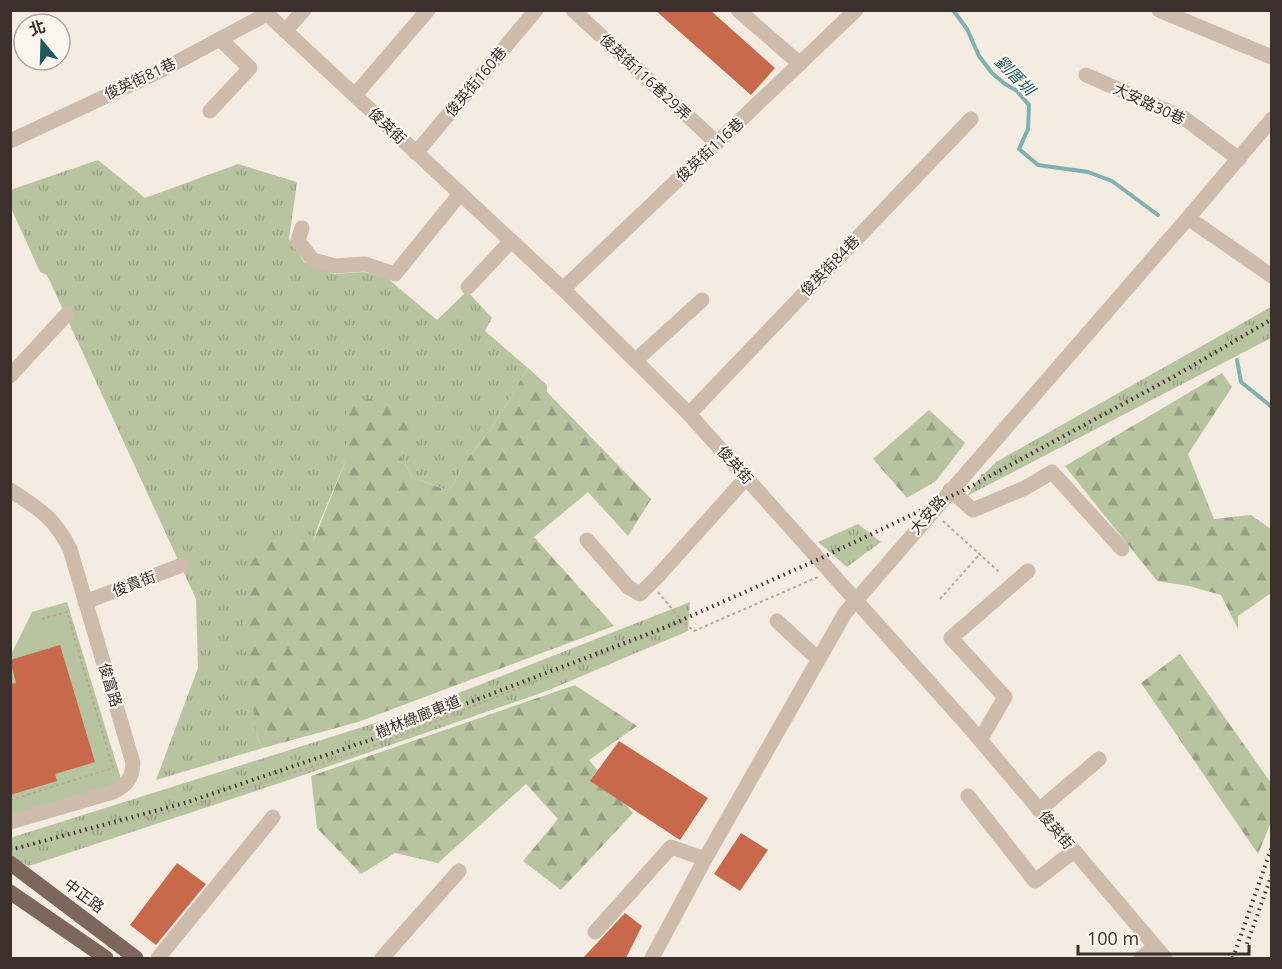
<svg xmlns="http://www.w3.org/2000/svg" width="1282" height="969" font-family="'Open Sans','Noto Sans TC',sans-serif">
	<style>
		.grass { fill: url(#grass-tufts) }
		.forest { fill: url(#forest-firs) }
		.pitch { fill: #b8c4a0 }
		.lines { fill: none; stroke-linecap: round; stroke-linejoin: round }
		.stream { stroke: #7fb0b2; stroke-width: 4 }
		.building { fill: #c8694b }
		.path { stroke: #b9a596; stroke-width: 2; stroke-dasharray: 3 3; stroke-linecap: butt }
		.minor { stroke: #cdbbac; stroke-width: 15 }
		.major { stroke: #7d675c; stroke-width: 15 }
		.rail { stroke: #3b302b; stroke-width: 4; stroke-dasharray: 1.5 4.5; stroke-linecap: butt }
		.labels { text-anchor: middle; stroke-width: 4.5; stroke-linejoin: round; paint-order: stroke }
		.street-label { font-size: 15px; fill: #3b302b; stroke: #fbf5ee }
		.water-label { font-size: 16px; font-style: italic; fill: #1f5a5e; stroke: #fbf5ee }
	</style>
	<defs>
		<pattern id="grass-tufts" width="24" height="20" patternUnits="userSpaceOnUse" patternTransform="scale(1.5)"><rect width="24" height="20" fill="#b8c4a0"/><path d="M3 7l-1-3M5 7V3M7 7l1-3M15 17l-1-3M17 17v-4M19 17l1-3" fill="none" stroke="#97a083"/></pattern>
		<pattern id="forest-firs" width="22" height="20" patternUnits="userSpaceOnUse" patternTransform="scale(1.5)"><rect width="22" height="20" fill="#b8c4a0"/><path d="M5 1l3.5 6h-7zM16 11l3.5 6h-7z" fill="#97a083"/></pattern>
	</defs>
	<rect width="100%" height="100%" fill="#f4ebe1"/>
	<g class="grass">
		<path d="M98,160L145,198L238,164L297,182L289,239L304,262L334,274L364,272L387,278L437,320L467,291L492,318L485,331L528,368L494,425L468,458L449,491L412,477L401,456L414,419L346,410V460L318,526L256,734L263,748L156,780L198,668L196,599L47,275L40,272L11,208L10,190Z"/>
		<path d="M1271,307V338L967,496L977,481L996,462Z"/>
		<path d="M858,524L881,542L847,567L818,542Z"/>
		<path d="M690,602L688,631L544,692L286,781L29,866L11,857L10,838L410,712Z"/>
	</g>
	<g class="forest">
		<path d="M528,368L547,385V392L651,499L628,536L588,492L534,537L614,626L358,722L263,748L256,734L243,619L253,540L313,542L346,460V410L368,398L415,419L401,456L412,477L449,491L468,458L494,425Z"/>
		<path d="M1222,373L1232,387L1188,454L1214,519L1251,515L1271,529V593L1238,616V629L1221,595L1189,586L1157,581L1065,466Z"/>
		<path d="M929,410L965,443L936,481L907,498L873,459Z"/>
		<path d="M1180,654L1271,783V822L1258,854L1141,683Z"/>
		<path d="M575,685L637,726L589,760L633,813L561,890L523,861L558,819L526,784L438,863L395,853L361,874L317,828L311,776Z"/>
	</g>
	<path class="pitch" d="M67,602L125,792L11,825L10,657L32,612Z"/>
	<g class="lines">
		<g class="stream">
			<path d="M953,10L967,29L979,56L992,73L1005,84L1017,91L1029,105L1028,129L1019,149L1038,165L1088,172L1112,181L1158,215"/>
			<path d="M1237,360L1241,382L1272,407"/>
		</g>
	</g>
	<g class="building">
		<path d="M655,10H710L775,68L751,95Z"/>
		<path d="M60,645L95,762L55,774L57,781L10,795V684L16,683L10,660Z"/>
		<path d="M619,741L708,798L680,840L590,781Z"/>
		<path d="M741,833L768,850L740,891L714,874Z"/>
		<path d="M177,863L206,884L156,945L130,925Z"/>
		<path d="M625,913L642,926L626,958H583Z"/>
	</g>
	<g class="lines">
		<g class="path">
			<path d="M981,475H989L1272,321"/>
			<path d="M943,521L999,572"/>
			<path d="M658,592L683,622"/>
			<path d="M940,599L980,554"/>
			<path d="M10,800L113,768L67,612L42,619"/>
			<path d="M10,850L191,806L366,749L683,622L694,631L818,577"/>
		</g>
		<g class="minor">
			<path d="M263,10L563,289L689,414L970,728L1165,958"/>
			<path d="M573,10L717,143"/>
			<path d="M738,10L800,64"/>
			<path d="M1159,10L1272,57"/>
			<path d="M285,31L304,10"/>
			<path d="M1086,75L1184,118L1239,159"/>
			<path d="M355,95L428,10"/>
			<path d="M210,111L250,68L220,39"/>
			<path d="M10,141L162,70L267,14"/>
			<path d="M416,153L536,10"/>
			<path d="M1188,218L1272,276"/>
			<path d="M302,228L298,241L313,260L335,266L365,264L395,274L460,194"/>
			<path d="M468,287L511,241"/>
			<path d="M563,289L856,10"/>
			<path d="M636,360L702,300"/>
			<path d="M10,376L67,314"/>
			<path d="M689,414L971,119"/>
			<path d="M10,490C39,509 54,517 70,549L133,763C132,779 127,785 113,792L10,822"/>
			<path d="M950,490L973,510L1025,488L1052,472L1122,549"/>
			<path d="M587,540L628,587L640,594L658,576L746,478"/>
			<path d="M85,602L182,565"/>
			<path d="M777,621L818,659"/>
			<path d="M980,740L1005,697L951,638L1028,571"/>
			<path d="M968,796L1035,881L1074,851"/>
			<path d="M1039,810L1099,759"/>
			<path d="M595,932L671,847L705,859"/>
			<path d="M158,958L273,817"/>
			<path d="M382,958L459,871"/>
			<path d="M652,958L705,859L845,613L1188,218L1272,119"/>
			<path d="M1141,958L1155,947"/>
		</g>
		<g class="major">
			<path d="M10,863L136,958"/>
			<path d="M10,892L106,958"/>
		</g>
		<g class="rail">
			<path d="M10,850L188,802L379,737L666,627L817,560L966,489L1175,376L1272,319"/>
			<path d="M1247,944L1272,874"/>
			<path d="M1233,958L1272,846"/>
		</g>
	</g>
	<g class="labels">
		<g class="street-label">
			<text transform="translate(645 77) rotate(43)" y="5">俊英街116巷29弄</text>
			<text transform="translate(140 79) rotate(-25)" y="5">俊英街81巷</text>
			<text transform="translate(476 82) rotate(-50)" y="5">俊英街160巷</text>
			<text transform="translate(1149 104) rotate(25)" y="5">大安路30巷</text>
			<text transform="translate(387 126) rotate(44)" y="5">俊英街</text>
			<text transform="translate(710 150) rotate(-43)" y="5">俊英街116巷</text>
			<text transform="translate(830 266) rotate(-46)" y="5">俊英街84巷</text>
			<text transform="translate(735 465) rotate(48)" y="5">俊英街</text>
			<text transform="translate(928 515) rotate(-49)" y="5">大安路</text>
			<text transform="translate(134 584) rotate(-21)" y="5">俊貴街</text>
			<text transform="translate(110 685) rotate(73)" y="5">俊富路</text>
			<text transform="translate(418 717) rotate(-22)" y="5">樹林綠廊車道</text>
			<text transform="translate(1056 830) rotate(50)" y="5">俊英街</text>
			<text transform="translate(84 896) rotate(37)" y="5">中正路</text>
		</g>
		<g class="water-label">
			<text transform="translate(1015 75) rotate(45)" y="6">劉厝圳</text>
		</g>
	</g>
	<rect width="1282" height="969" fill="none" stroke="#3b302b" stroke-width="24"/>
	<g transform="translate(42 42) rotate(341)"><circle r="28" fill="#fbf5ee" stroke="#aea6a0" stroke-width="1.5"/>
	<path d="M0-4.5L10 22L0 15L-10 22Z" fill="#1f5a5e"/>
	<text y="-9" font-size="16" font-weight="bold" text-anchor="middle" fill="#3b302b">北</text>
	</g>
	<path d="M1078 945v9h171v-9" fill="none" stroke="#3b302b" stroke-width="3"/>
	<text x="1087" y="945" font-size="18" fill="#3b302b" stroke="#fbf5ee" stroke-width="4.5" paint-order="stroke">100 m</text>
</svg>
